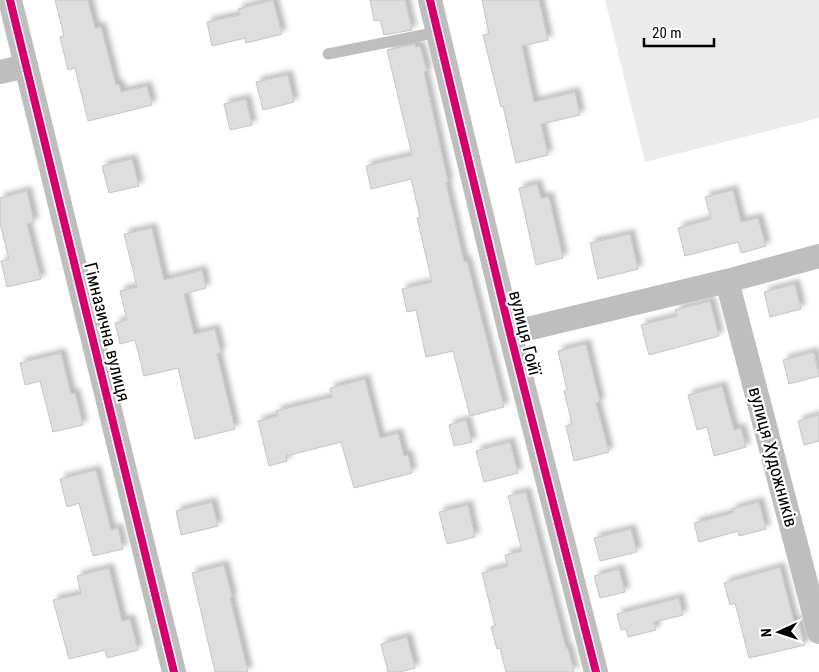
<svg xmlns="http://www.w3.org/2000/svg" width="819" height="672" font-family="'Roboto Condensed',sans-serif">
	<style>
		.green { fill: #ebebeb }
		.building { fill: #dedede; stroke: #c6c6c6; filter: url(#shadow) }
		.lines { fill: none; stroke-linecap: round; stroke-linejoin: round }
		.service { stroke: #bebebe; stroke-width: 11 }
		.minor { stroke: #bebebe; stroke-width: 24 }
		.cycleway-casing { stroke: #fff; stroke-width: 11 }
		.cycleway { stroke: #d6006c; stroke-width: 8 }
		.labels { text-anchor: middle; stroke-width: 4.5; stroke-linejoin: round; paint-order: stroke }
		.street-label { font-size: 18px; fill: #000; stroke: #fff }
	</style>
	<defs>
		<filter id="shadow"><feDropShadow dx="4.5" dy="-4.5" stdDeviation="2.5" flood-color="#0004"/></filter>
	</defs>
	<rect width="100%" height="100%" fill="#fff"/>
	<path class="green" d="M605,0H819V118L645,162Z"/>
	<g class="building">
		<path d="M55,0H88L95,28L101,27L116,85L119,84L121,92L147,86L152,105L88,121L75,68L68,70L60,37L64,36Z"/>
		<path d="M273,0L282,34L246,43L245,38L212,46L207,22L240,15L238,9Z"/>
		<path d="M370,0H405L412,30L384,35L380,20L374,21Z"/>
		<path d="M482,0H539L548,40L522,46L534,102L575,92L580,115L541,124L548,155L516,163L503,106L501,107L483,35L489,34Z"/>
		<path d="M415,44L416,47L420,46L427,71L424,72L448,182L446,183L464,262L467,261L504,407L470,416L453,351L426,357L416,310L407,312L402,289L432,282L417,218L420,217L411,179L371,189L366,166L412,155L387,50Z"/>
		<path d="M288,75L294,102L263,110L256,82Z"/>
		<path d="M246,99L252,125L230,130L224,104Z"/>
		<path d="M132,159L139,186L109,193L102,166Z"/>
		<path d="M537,184L541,198L549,197L563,258L536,265L519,188Z"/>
		<path d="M733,190L741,222L758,218L766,246L741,253L738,242L685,256L678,228L711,219L705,197Z"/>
		<path d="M27,191L34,222L27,224L41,279L7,287L1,261L9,259L0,224V198Z"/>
		<path d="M152,228L164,280L202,270L206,288L184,294L194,334L215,329L221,353L217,354L235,429L195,439L178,368L144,376L135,340L120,344L115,323L127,320L120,291L137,287L124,234Z"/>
		<path d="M630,234L638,269L598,279L590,243Z"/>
		<path d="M795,284L801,309L770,317L764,292Z"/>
		<path d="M710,301L719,336L649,355L641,325L677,316L675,310Z"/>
		<path d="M586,344L600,402L596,403L609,452L574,461L566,426L572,424L564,391L567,390L558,351Z"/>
		<path d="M814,352L819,376L789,384L783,360Z"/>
		<path d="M61,353L71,394L75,393L83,425L53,432L40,381L25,385L20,363Z"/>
		<path d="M365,379L380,438L398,433L404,456L408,455L412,473L354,488L341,442L286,456L287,461L269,466L258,421L278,416L276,411L332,397L330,388Z"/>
		<path d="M722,386L734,430L741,428L746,447L714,456L707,427L697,430L688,395Z"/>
		<path d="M819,415V441L804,445L798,421Z"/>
		<path d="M466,420L472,442L454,446L449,425Z"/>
		<path d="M510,442L518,473L484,482L476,451Z"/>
		<path d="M96,470L111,530L118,528L123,549L93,556L79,503L67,507L60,479Z"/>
		<path d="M526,492L566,648H568L574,672H506L500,648L497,649L491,627L495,626L482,573L508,566L505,555L522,551L508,496Z"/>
		<path d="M212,502L218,526L181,535L176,511Z"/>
		<path d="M759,502L766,529L739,536L738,531L699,542L694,523L733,513L732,509Z"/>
		<path d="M468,505L475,537L447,544L439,512Z"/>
		<path d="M631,529L637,552L600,561L594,538Z"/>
		<path d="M224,565L232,597L230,598L248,672H215L192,573Z"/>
		<path d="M780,567L794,622L798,620L805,645L749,658L735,603L730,605L724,583Z"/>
		<path d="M109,568L122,621L130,619L138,650L107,658L105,650L69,659L53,600L81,594L77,576Z"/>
		<path d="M619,569L625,592L600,598L594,576Z"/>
		<path d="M679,598L683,615L654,622L656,630L628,637L626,629L621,630L617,614Z"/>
		<path d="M407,637L415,668L400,672H388L381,644Z"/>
	</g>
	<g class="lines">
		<path class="service" d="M328,54L438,32"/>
		<g class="minor">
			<path d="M10,0L174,672"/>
			<path d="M430,0L510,333L596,672"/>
			<path d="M0,72L26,66"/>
			<path d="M727,281L819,632"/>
			<path d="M510,333L727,281L819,256"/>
		</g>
		<g class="cycleway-casing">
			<g id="cycleway">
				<path d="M10,0L174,672"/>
				<path d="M430,0L510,333L596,672"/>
			</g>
		</g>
		<use href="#cycleway" class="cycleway"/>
	</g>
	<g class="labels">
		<g class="street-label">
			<text transform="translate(107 332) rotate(76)" y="6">Гімназична вулиця</text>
			<text transform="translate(525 333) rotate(76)" y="6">вулиця Гойї</text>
			<text transform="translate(773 457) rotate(75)" y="6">вулиця Художників</text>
		</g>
	</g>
	<g transform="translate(779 632) rotate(267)" stroke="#ffffff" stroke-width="4" paint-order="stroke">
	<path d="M0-4L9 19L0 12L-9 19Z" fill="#000000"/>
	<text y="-8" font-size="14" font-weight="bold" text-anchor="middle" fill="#000000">N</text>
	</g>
	<path d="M644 38v8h70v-8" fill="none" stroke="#000000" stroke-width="2.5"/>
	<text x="652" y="38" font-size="15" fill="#000000" stroke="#ffffff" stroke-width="4" paint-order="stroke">20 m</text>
</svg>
